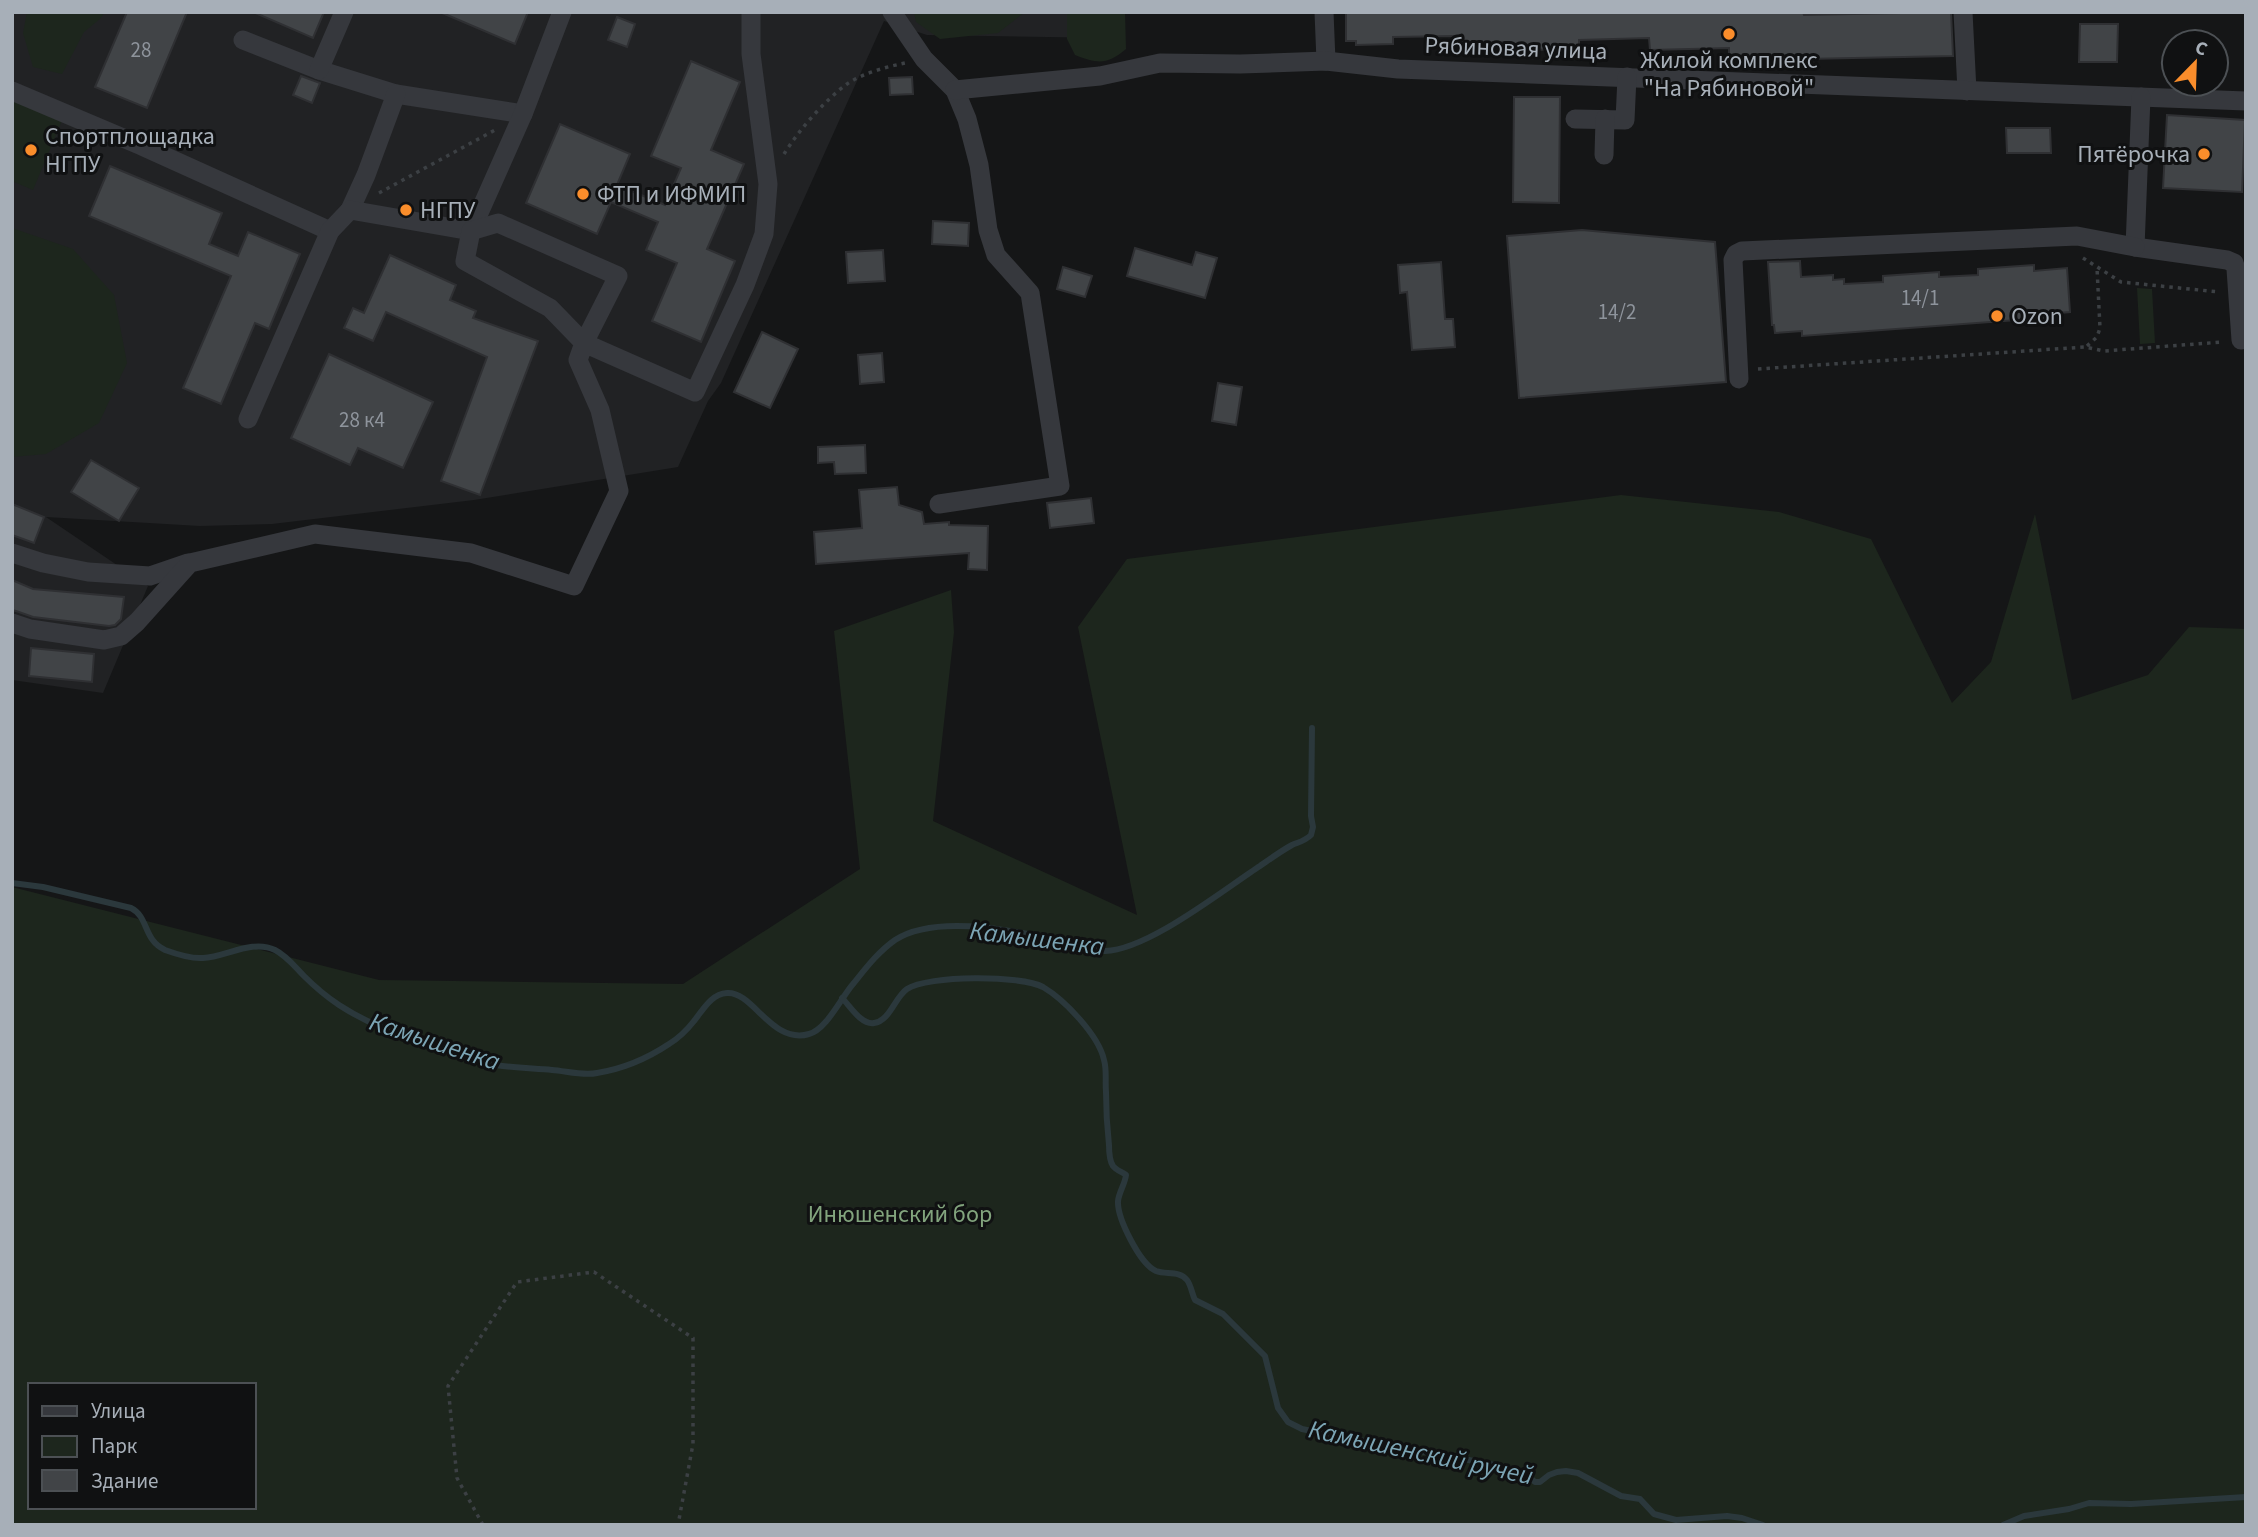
<svg xmlns="http://www.w3.org/2000/svg" width="2258" height="1537" font-family="'Source Sans 3',sans-serif">
	<style>
		.built { fill: #212224 }
		.green { fill: #1d261d; fill-rule: evenodd }
		.lines { fill: none; stroke-linecap: round; stroke-linejoin: round }
		.stream { stroke: #2b383c; stroke-width: 6 }
		.building { fill: #414447; stroke: #2f3033; stroke-width: 2 }
		.path { stroke: #3c4044; stroke-width: 3.5; stroke-dasharray: 3.5 5; stroke-linecap: butt }
		.minor { stroke: #36383d; stroke-width: 19 }
		.poi-dot { fill: #fa8d2b; stroke: #101112; stroke-width: 2.5 }
		.labels { text-anchor: middle; stroke-width: 6; stroke-linejoin: round; paint-order: stroke }
		.number-label { font-size: 21px; fill: #8e949c }
		.street-label { font-size: 24px; fill: #a7afb8; stroke: #101112 }
		.poi-label { font-size: 24px; fill: #a7afb8; stroke: #101112; text-anchor: start }
		.park-label { font-size: 24px; fill: #82a47d; stroke: #101112 }
		.water-label { font-size: 26px; font-style: italic; fill: #7ca5b5; stroke: #101112 }
	</style>
	<rect width="100%" height="100%" fill="#151617"/>
	<path class="built" d="M12,12H1120L1110,38L927,35L884,21L721,383L708,401L678,467L474,500L272,524L200,526L46,517L148,586L103,693L12,680Z"/>
	<g class="green">
		<path d="M27,12H105L100,19L84,32L62,74L33,67L23,33Z"/>
		<path d="M914,12H1025L998,33L940,39L916,22Z"/>
		<path d="M1067,12H1125L1126,49C1107,65 1098,64 1075,55L1067,39Z"/>
		<path d="M12,97L63,118L33,190L12,181Z"/>
		<path d="M12,228L73,249L114,295L127,363L99,423L46,454L12,457Z"/>
		<path d="M2137,288L2152,289L2155,343L2140,344Z"/>
		<path d="M1621,495L1779,512L1871,539L1952,703L1991,662L2035,514L2072,700L2148,675L2189,627L2246,629V1525H12V887L379,980L683,984L860,869L834,631L951,590L954,632L933,821L1137,915L1078,627L1127,559ZM30,1385H254V1507H30Z"/>
	</g>
	<g class="lines">
		<g class="stream">
			<path d="M12,883L43,887L131,908C149,917 143,940 165,950C176,954 191,959 203,958C226,957 252,939 275,950C287,956 295,967 304,976C314,986 327,997 339,1005C373,1027 403,1036 442,1049C456,1054 470,1060 485,1063C506,1068 530,1068 552,1070C566,1071 583,1076 597,1073C622,1069 648,1058 669,1044C679,1038 687,1030 694,1021C703,1010 711,994 727,993C753,991 772,1045 809,1034C826,1030 841,998 853,984C866,968 878,952 895,940C944,908 1051,939 1105,951C1148,950 1223,890 1260,866C1270,859 1281,851 1292,845C1299,842 1305,841 1311,835L1313,827L1311,816L1312,728"/>
			<path d="M842,998C850,1006 861,1025 874,1023C890,1021 895,997 907,989C928,975 1021,975 1043,987C1065,1000 1099,1036 1104,1060C1107,1070 1105,1081 1106,1092C1106,1110 1107,1127 1109,1145C1109,1152 1109,1160 1113,1166C1116,1170 1122,1172 1126,1175C1125,1184 1119,1192 1118,1201C1117,1218 1140,1264 1156,1271C1166,1275 1179,1270 1187,1280C1191,1285 1192,1294 1195,1300L1223,1314L1265,1356L1278,1408L1288,1422L1302,1429L1321,1433L1485,1463L1523,1472L1535,1482H1540L1549,1475L1557,1472L1566,1471L1578,1473L1621,1496L1640,1499L1654,1514L1676,1520L1727,1516L1742,1518L1763,1525"/>
			<path d="M2003,1525L2024,1516L2069,1509L2089,1503L2131,1504L2246,1497"/>
		</g>
	</g>
	<g class="building">
		<path d="M127,12H187L147,108L95,87Z"/>
		<path d="M253,12H324L313,38Z"/>
		<path d="M440,12H528L515,44Z"/>
		<path d="M1346,12H1803L1804,15L1951,12L1953,56L1805,59V55L1729,56V48L1650,50L1649,38L1579,40V49L1520,50V46H1511V42L1454,43V36L1393,37V44L1356,45V41H1346Z"/>
		<path d="M617,17L635,24L627,47L608,40Z"/>
		<path d="M2080,24H2118L2117,62H2079Z"/>
		<path d="M691,61L740,82L711,150L744,164L707,249L735,261L701,342L652,321L677,263L646,250L658,222L611,202L597,234L526,203L560,124L630,154L617,185L665,205L681,168L651,156Z"/>
		<path d="M301,76L320,83L312,103L293,95Z"/>
		<path d="M912,77L913,94L890,95L889,78Z"/>
		<path d="M1514,97H1560L1559,203L1513,202Z"/>
		<path d="M2167,115L2245,120L2242,192L2163,188Z"/>
		<path d="M2006,128H2050L2051,153H2007Z"/>
		<path d="M110,166L222,213L209,244L238,256L248,232L300,254L269,329L255,323L221,404L183,388L231,276L89,216Z"/>
		<path d="M933,221L969,223L968,246L932,244Z"/>
		<path d="M1582,230L1715,242L1726,382L1519,398L1507,236Z"/>
		<path d="M1135,248L1192,265L1196,252L1217,258L1205,298L1127,276Z"/>
		<path d="M883,250L885,281L848,283L846,252Z"/>
		<path d="M390,255L456,285L450,300L476,311L473,318L538,341L480,495L441,481L487,357L386,312L373,341L344,328L353,308L364,313Z"/>
		<path d="M1800,261L1801,277L1833,275V280L1844,279V284L1883,282V276L1939,272V277L1978,275V269L2034,265V271L2067,268L2070,312L2059,313V317L1802,336V331L1775,333L1774,325H1772L1768,262Z"/>
		<path d="M1441,262L1445,319H1453L1455,347L1412,350L1407,292L1400,293L1398,265Z"/>
		<path d="M1063,267L1092,276L1085,297L1057,289Z"/>
		<path d="M762,332L798,349L770,408L734,392Z"/>
		<path d="M882,353L884,382L860,384L858,355Z"/>
		<path d="M329,354L433,402L403,468L358,448L350,465L291,438Z"/>
		<path d="M1218,383L1242,387L1236,425L1212,421Z"/>
		<path d="M865,445L866,473L835,474L834,462L818,463V447Z"/>
		<path d="M91,460L139,488L119,521L71,492Z"/>
		<path d="M897,487L899,505L922,512L924,524L949,522V525L988,526L987,570L968,569L969,553L816,564L814,532L862,528L859,490Z"/>
		<path d="M1091,498L1094,523L1050,528L1047,503Z"/>
		<path d="M12,504L44,517L34,543L12,535Z"/>
		<path d="M12,580L33,589L124,597L121,619L115,625L109,626L33,617L16,611L12,610Z"/>
		<path d="M31,648L94,654L92,682L29,676Z"/>
	</g>
	<g class="lines">
		<g class="path">
			<path d="M784,154C799,130 824,101 847,84C863,73 886,67 905,63"/>
			<path d="M379,193L495,130"/>
			<path d="M2083,258L2121,282L2219,292"/>
			<path d="M2087,346L2097,337L2100,328L2097,268"/>
			<path d="M1758,369L2085,347L2104,351L2222,342"/>
			<path d="M483,1525L457,1478L448,1386L517,1282L594,1272L693,1338V1444L678,1525"/>
		</g>
		<g class="minor">
			<path d="M892,12L924,59L955,90L967,119L979,165L988,230L996,255L1030,293L1060,486L939,504"/>
			<path d="M1324,12L1326,61"/>
			<path d="M1963,12L1967,91"/>
			<path d="M243,40L319,70L396,94L523,114"/>
			<path d="M319,70L344,12"/>
			<path d="M955,90L1100,76L1160,63L1240,64L1326,61L1398,69L2246,101"/>
			<path d="M12,91L142,146L330,231"/>
			<path d="M2141,97L2135,247L2227,260L2234,263L2236,269L2241,340"/>
			<path d="M1575,119L1625,120L1627,77"/>
			<path d="M1604,155L1605,119"/>
			<path d="M350,210L366,175L396,94"/>
			<path d="M1739,379L1733,260L1736,254L1742,251L2077,236L2135,247"/>
			<path d="M248,419L330,231L350,210L471,231L523,114L562,12"/>
			<path d="M12,553L43,563L88,572L150,576L188,563"/>
			<path d="M12,623L30,629L104,640L121,636L137,622L190,563L315,534L471,553L574,586L619,491L600,410L578,360L584,343L550,308L465,261L471,231L498,223L618,276L584,343L695,392L745,285L764,234L768,184L751,54V12"/>
		</g>
	</g>
	<g class="poi-dot">
		<circle cx="1729" cy="34" r="7"/>
		<circle cx="31" cy="150" r="7"/>
		<circle cx="2204" cy="154" r="7"/>
		<circle cx="583" cy="194" r="7"/>
		<circle cx="406" cy="210" r="7"/>
		<circle cx="1997" cy="316" r="7"/>
	</g>
	<g class="labels">
		<g class="number-label">
			<text x="141" y="57">28</text>
			<text x="1920" y="305">14/1</text>
			<text x="1617" y="319">14/2</text>
			<text x="362" y="427">28 к4</text>
		</g>
		<g class="street-label">
			<text transform="translate(1516 48) rotate(2)" y="8">Рябиновая улица</text>
		</g>
		<g class="poi-label">
			<text x="1729" y="68" text-anchor="middle">Жилой комплекс<tspan x="1729" dy="28">"На Рябиновой"</tspan></text>
			<text x="45" y="144">Спортплощадка<tspan x="45" dy="28">НГПУ</tspan></text>
			<text x="2190" y="162" text-anchor="end">Пятёрочка</text>
			<text x="597" y="202">ФТП и ИФМИП</text>
			<text x="420" y="218">НГПУ</text>
			<text x="2011" y="324">Ozon</text>
		</g>
		<g class="park-label">
			<text x="900" y="1222">Инюшенский бор</text>
		</g>
		<g class="water-label">
			<text transform="translate(1037 938) rotate(7)" y="9">Камышенка</text>
			<text transform="translate(435 1041) rotate(18)" y="9">Камышенка</text>
			<text transform="translate(1421 1452) rotate(12)" y="9">Камышенский ручей</text>
		</g>
	</g>
	<rect width="2258" height="1537" fill="none" stroke="#a7afb8" stroke-width="28"/>
	<rect x="28" y="1383" width="228" height="126" fill="#101112" stroke="#4c5054" stroke-width="2"/>
	<rect x="42" y="1406" width="35" height="10" fill="#36383d" stroke="#4c5054" stroke-width="2"/>
	<text x="91" y="1418" font-size="21" fill="#a7afb8">Улица</text>
	<rect x="42" y="1436" width="35" height="21" fill="#1d261d" stroke="#4c5054" stroke-width="2"/>
	<text x="91" y="1453" font-size="21" fill="#a7afb8">Парк</text>
	<rect x="42" y="1470" width="35" height="21" fill="#414447" stroke="#4c5054" stroke-width="2"/>
	<text x="91" y="1488" font-size="21" fill="#a7afb8">Здание</text>
	<g transform="translate(2195 63) rotate(23)"><circle r="33" fill="#101112" stroke="#4c5054" stroke-width="2"/>
	<path d="M0-5L12 26L0 18L-12 26Z" fill="#fa8d2b"/>
	<text y="-10" font-size="19" font-weight="bold" text-anchor="middle" fill="#a7afb8">С</text>
	</g>
</svg>
